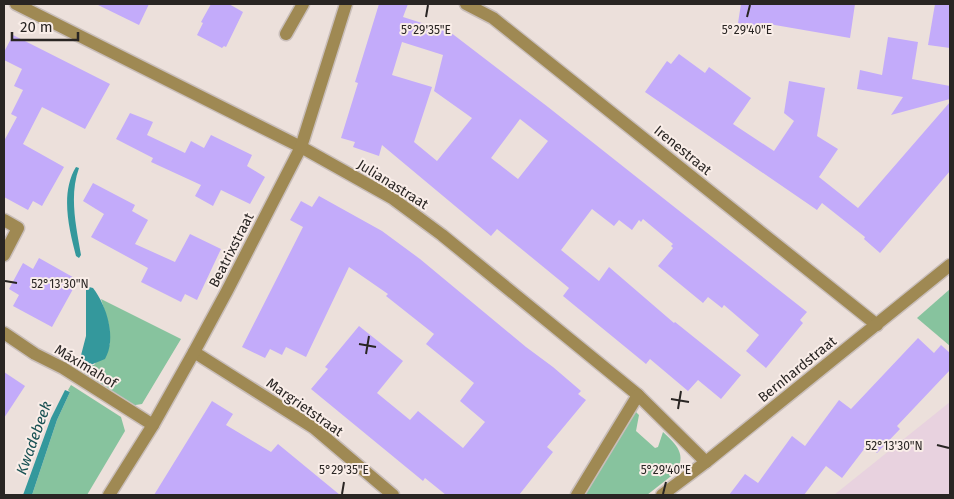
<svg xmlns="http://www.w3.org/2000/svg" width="954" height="499" font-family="'Fira Sans',sans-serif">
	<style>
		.industrial { fill: #e8d2df }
		.green { fill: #87c39e }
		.water { fill: #34989c }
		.building { fill: #c3abfa; fill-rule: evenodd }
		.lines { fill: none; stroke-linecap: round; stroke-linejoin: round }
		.lane-casing { stroke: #c9beba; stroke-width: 15 }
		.street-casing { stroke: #c9beba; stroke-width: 15 }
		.lane { stroke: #9f8953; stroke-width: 12 }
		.street { stroke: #9f8953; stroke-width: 12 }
		.ticks { fill: none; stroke: #292523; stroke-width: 2 }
		.labels { text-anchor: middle; stroke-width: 4; stroke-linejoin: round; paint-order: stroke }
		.street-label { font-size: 14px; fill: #292523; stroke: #f9ede8 }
		.water-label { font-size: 15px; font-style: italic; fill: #195153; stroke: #f9ede8 }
		.ticks-label { font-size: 12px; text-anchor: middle; fill: #292523; stroke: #f9ede8; stroke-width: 4; stroke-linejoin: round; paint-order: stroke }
	</style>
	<rect width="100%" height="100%" fill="#ece0db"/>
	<path class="industrial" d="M950,402V495H834Z"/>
	<g class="green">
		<path d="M950,289V346L917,318Z"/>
		<path d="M101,299L181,339L142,404L129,406L74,370L79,361V363L83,365H94L110,344L109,325Z"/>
		<path d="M71,385L121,417L125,431L87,495H32L57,420L70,392L68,390Z"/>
		<path d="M633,412H636L639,415L636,431L655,448L658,447L663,432C676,444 688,455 675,473L647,495H585Z"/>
	</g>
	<g class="water">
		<path d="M76,167L79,168C69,196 76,226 81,255L79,258L76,256C69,229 60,193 76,167Z"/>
		<path d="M89,287L93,288C107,306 117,339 105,359L88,366L79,363L86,336V290Z"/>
		<path d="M65,390L70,392L57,420L32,495H23L51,418Z"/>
	</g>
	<g class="building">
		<path d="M96,4H149L139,25Z"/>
		<path d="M211,4H229L243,12L226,47L224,46L222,48L197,35L203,23L201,22Z"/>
		<path d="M379,4H408L403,17L450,32L548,107L807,312L800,320L803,323L766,368L746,351L759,335L724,305L722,308L708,297L703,303L658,266L673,248L671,246L673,244L643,219L641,222L639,220L632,230L619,220L614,226L592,209L561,250L599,281L609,267L674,323L675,322L741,375L721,399L698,380L688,391L650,359L646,364L563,296L569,288L541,265L497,229L491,236L382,145L379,156L353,147L355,142L341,138L358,83L355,82ZM402,42L443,55L434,91L472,118L437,161L414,142L432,87L392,75ZM520,119L548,141L518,179L491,158Z"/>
		<path d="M741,4H855L850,38L769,24L768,29L738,23Z"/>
		<path d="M935,4H950V48L928,45Z"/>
		<path d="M13,35L110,84L85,129L42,107L23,144L64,167L42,206L33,201L28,210L4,197V141L17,117L11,114L23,90L14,86L22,69L4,60V52Z"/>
		<path d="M888,37L918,42L912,79L950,86V99L891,115L903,97L857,89L860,70L882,75Z"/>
		<path d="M679,54L705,73L709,67L751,98L733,124L774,151L794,121L784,113L789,81L825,88L817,136L838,149L819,177L858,208L950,102V171L880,253L864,239L865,237L822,203L817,210L645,92L667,61L671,64Z"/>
		<path d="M130,113L153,122L147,135L185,153L191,141L204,148L211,135L252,155L247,166L265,177L250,204L221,190L213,206L195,196L201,185L151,162L153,158L116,139Z"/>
		<path d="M93,183L135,205L132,211L148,220L135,244L175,262L190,234L221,249L197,300L185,294L181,302L141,282L148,268L91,237L104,214L83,201Z"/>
		<path d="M319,196L382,231L420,259L526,347L553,367L581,391L578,394L586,400L547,447L553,452L519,495H446L425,478L423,481L311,389L328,369L325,367L359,326L403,361L377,393L410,420L418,411L463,448L485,422L460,401L474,383L426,344L434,334L386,296L388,294L349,267L306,357L286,347L282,355L270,349L265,358L242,347L303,227L290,220L301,201L312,207Z"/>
		<path d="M39,258L78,280L52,327L13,306L19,295L9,289L23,263L33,269Z"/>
		<path d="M918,338L934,353L941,345L950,353V370L897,426L900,429L877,453L868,444L842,478L826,466L804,495H729L745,474L758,483L792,436L805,446L839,400L851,409Z"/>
		<path d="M4,372L25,386L4,418Z"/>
		<path d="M212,401L233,414L226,425L271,452L278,444L340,495H154Z"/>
	</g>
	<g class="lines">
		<g class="lane-casing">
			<g id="lane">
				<path d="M4,220L18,228L4,255"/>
				<path d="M4,333L35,354L63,368L153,425"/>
			</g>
		</g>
		<g class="street-casing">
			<g id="street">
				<path d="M16,4L301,147L392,198L442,235L638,395L706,462"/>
				<path d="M466,4L493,18L877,325"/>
				<path d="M286,34L303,4"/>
				<path d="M194,352L314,428L393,495"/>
				<path d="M109,495L153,425L194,352L227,291L301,147L346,4"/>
				<path d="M577,495L638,395"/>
				<path d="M662,495L706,462L950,265"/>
			</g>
		</g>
		<use href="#lane" class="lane"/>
		<use href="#street" class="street"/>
	</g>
	<path class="ticks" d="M426,17L428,5M747,17L750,5M5,281L17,283M359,344L376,347M366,354L369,336M671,399L689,402M678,409L681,391M937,445L949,448M342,494L344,482M663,494L666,482"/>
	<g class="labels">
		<g class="street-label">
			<text transform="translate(683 150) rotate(39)" y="5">Irenestraat</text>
			<text transform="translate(393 184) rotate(32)" y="5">Julianastraat</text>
			<text transform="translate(231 250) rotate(-63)" y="5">Beatrixstraat</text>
			<text transform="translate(86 366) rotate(31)" y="5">Máximahof</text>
			<text transform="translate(797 369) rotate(-39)" y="5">Bernhardstraat</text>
			<text transform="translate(305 407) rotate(35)" y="5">Margrietstraat</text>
		</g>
		<g class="water-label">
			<text transform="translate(34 438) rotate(-70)" y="5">Kwadebeek</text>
		</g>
	</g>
	<g class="ticks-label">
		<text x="426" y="34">5°29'35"E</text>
		<text x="747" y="34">5°29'40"E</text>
		<text x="60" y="288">52°13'30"N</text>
		<text x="894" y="450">52°13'30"N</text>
		<text x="344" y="474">5°29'35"E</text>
		<text x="666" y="474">5°29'40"E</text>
	</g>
	<rect width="954" height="499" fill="none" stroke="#292523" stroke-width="10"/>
	<path d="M12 32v8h66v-8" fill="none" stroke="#292523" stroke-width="2.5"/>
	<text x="20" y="32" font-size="15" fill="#292523" stroke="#f9ede8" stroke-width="4" paint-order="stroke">20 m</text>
</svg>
